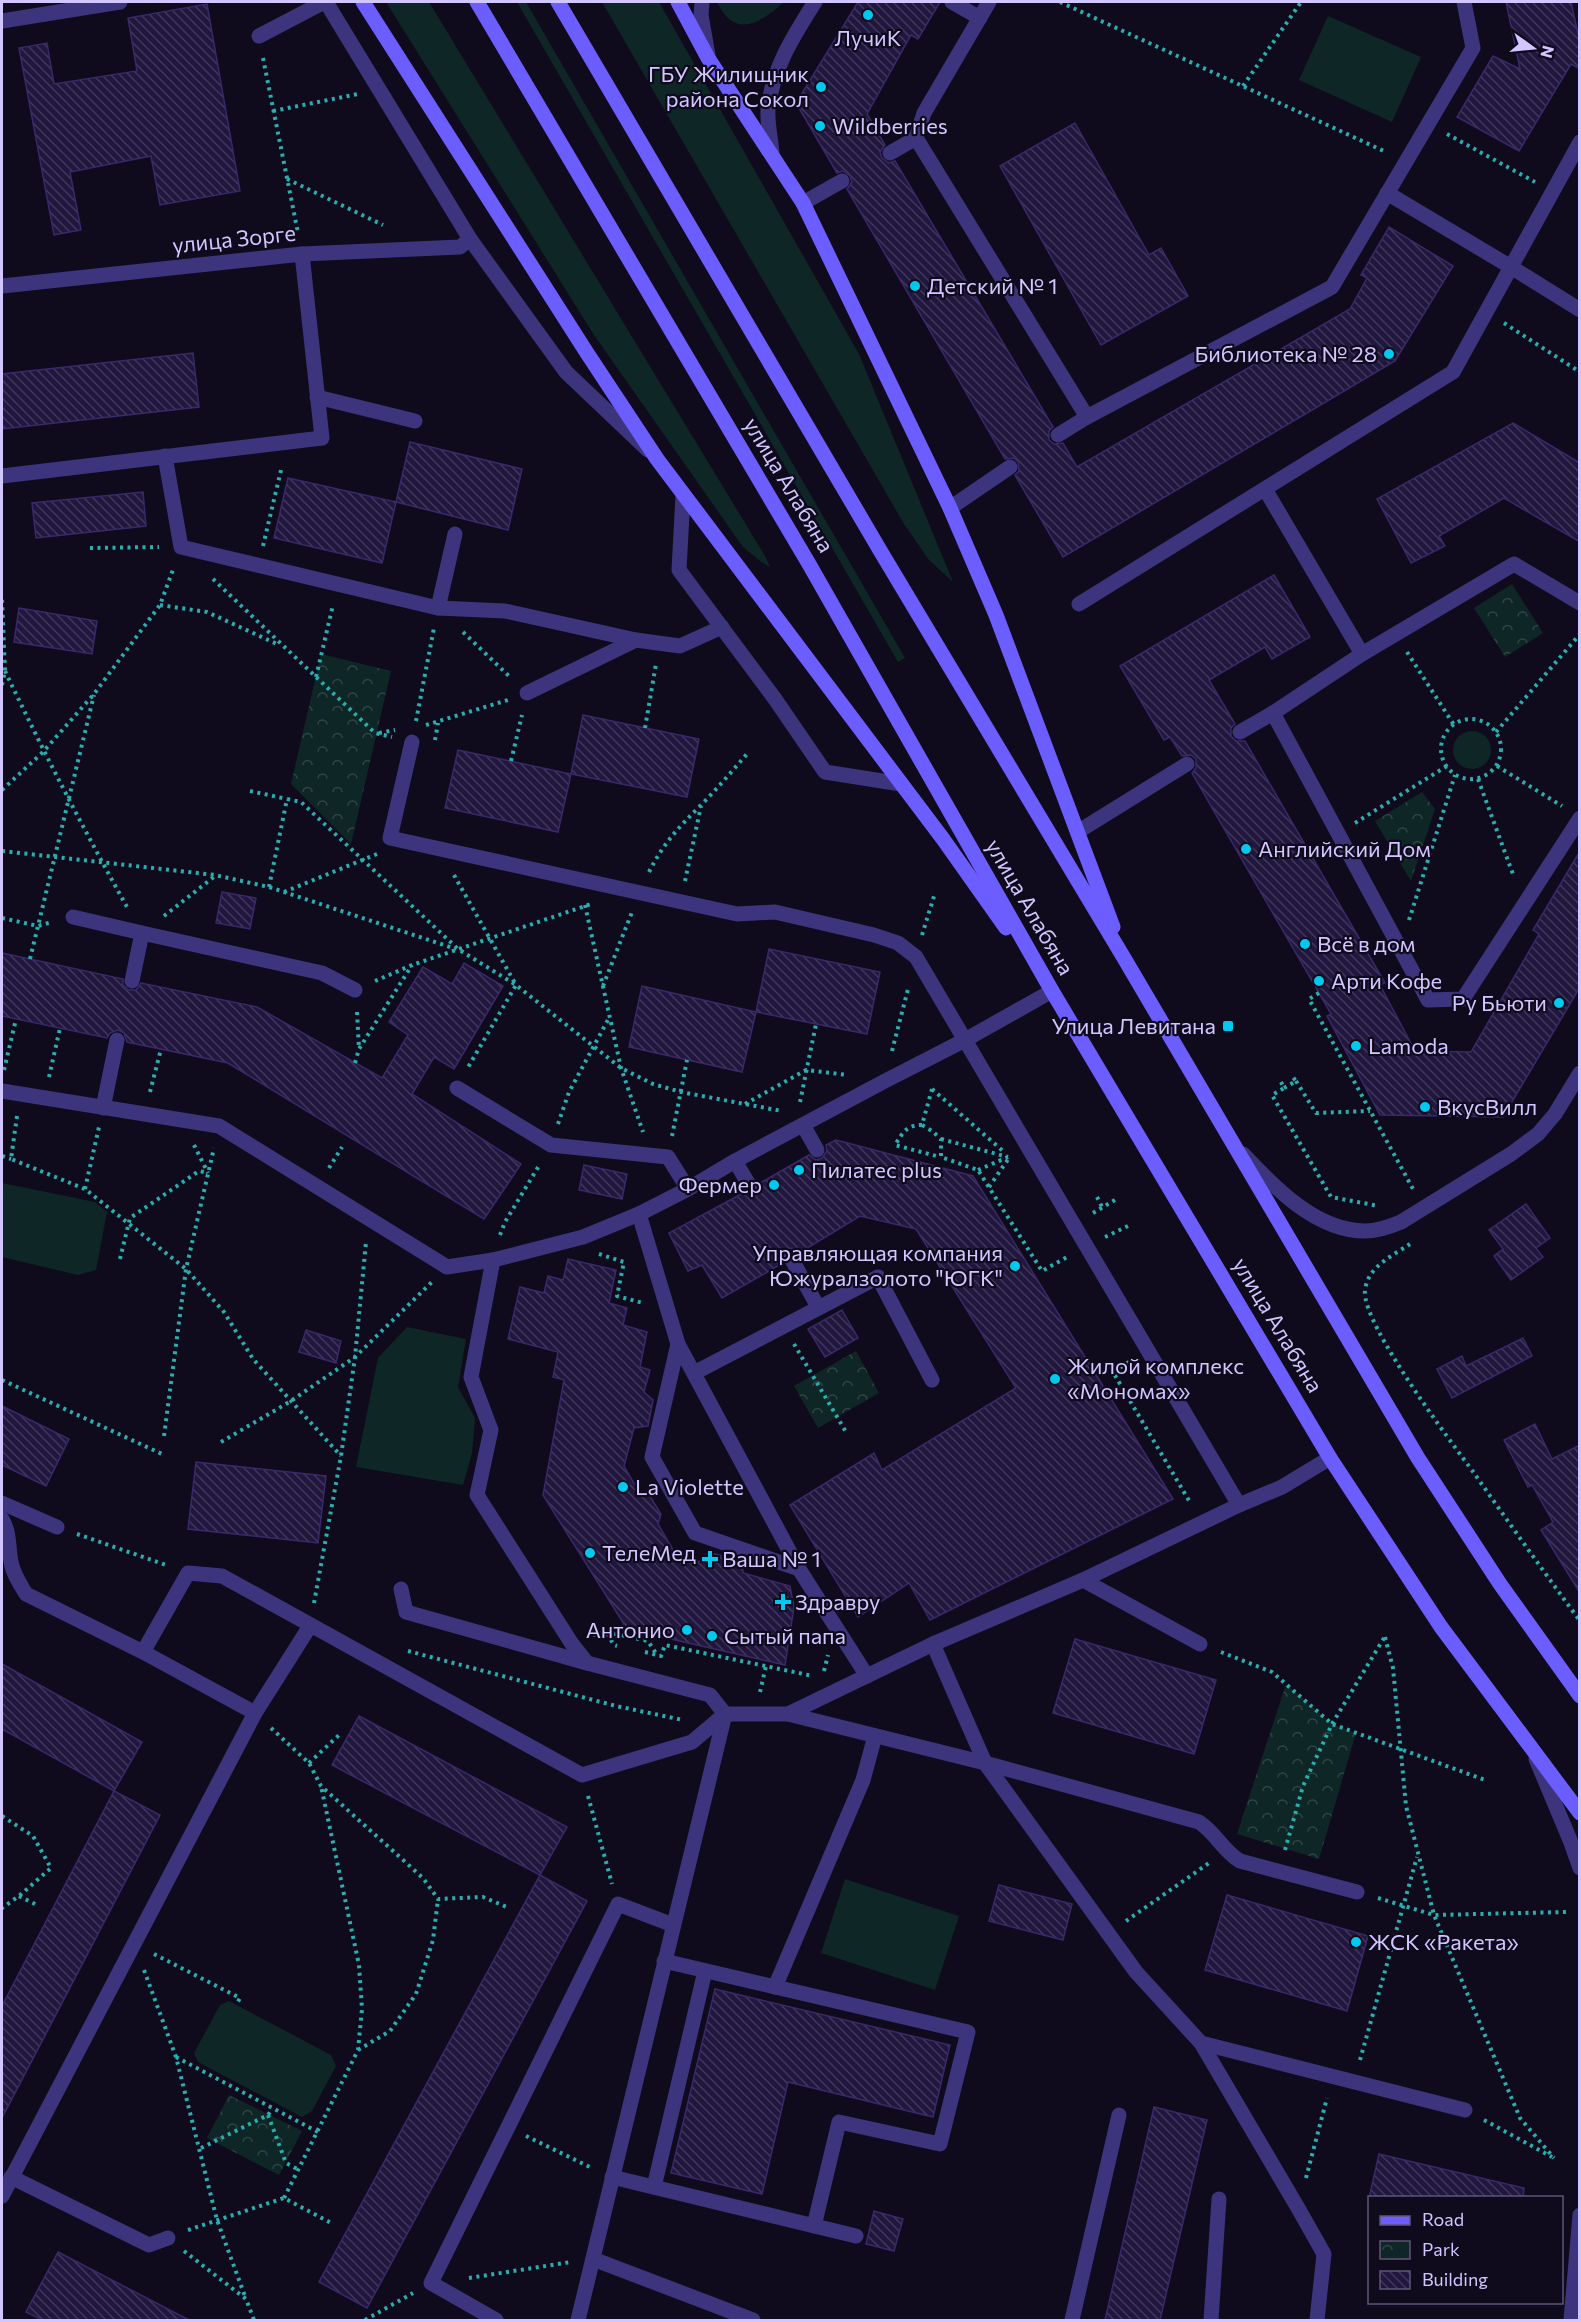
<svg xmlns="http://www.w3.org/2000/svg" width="1581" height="2322" font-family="Commissioner,sans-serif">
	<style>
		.grass { fill: #0e2626 }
		.park { fill: url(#park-crowns) }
		.building { fill: url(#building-back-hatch); stroke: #3a286a; stroke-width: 1.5 }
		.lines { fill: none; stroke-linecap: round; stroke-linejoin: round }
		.path { stroke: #2aaeaf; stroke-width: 4; stroke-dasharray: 3 4.5; stroke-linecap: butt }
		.service { stroke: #3c357d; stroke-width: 15 }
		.minor { stroke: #3c357d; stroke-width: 15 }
		.tertiary { stroke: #3c357d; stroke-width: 15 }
		.secondary { stroke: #6c5dff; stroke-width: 15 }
		.poi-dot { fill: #00c9f1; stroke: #0f0b1c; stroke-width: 2 }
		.labels { text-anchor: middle; stroke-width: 4.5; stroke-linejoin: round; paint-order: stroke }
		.poi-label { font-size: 22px; fill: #d1c6ff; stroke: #0f0b1c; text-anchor: start }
		.street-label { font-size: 22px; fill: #d1c6ff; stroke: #0f0b1c }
	</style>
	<defs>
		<pattern id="park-crowns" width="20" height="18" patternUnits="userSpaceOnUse" patternTransform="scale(1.5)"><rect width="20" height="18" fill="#0e2626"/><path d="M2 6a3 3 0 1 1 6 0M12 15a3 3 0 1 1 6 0" fill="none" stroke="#304447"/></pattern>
		<pattern id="building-back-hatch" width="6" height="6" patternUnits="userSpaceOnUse" patternTransform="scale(1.5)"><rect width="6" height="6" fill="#21173e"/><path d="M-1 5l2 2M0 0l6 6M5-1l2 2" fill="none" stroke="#40375b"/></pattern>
	</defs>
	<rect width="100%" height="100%" fill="#0f0b1c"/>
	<g class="grass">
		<path d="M386,2H429L765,556L770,567L760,561L743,547L594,335Z"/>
		<path d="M517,2H526L905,658L898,662Z"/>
		<path d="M602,2H659L859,354L953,582L929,560L904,524Z"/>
		<path d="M717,2H784C760,23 735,40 717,2Z"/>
		<path d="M1328,16L1421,57L1392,122L1299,80Z"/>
		<circle cx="1472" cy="750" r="19"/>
		<path d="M2,1183L95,1202L107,1212L96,1270L78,1275L2,1257Z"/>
		<path d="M407,1327L466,1339L458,1387L475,1418L472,1453L463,1485L356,1467L378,1358Z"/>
		<path d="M845,1879L959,1916L935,1990L821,1953Z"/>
		<path d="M229,2001L331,2055L336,2066L312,2111L302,2117L198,2062L194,2053L220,2005Z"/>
	</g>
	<g class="park">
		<path d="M1512,584L1543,633L1505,657L1474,608Z"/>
		<path d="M321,654L391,671L351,844L291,784Z"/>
		<path d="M1422,792L1435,809L1411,881L1375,821Z"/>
		<path d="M856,1351L879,1393L818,1428L794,1386Z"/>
		<path d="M1286,1684L1332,1724L1356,1733L1319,1859L1237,1834Z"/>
		<path d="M229,2095L302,2131L279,2175L207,2138Z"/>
	</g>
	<g class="building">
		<path d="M858,2H940L918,39L911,35L867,114L885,145L880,152L882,158L889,163L895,161L1053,427L1049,431V440L1054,444L1063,443L1077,467L1350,309L1367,278L1361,275L1389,227L1453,266L1395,361L1063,557L1015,475L1019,471L1018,462L1014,458L1005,459L847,189L852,182L850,176L843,171L837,173L796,103Z"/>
		<path d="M1506,2H1571L1580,43V69L1571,64L1519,151L1457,117L1493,56L1520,69Z"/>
		<path d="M207,4L240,191L160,205L151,156L70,172L81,230L54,235L19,48L47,43L54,84L137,71L128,18Z"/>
		<path d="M1075,123L1149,255L1161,248L1188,296L1101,345L1000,166Z"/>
		<path d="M193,353L199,407L2,429V374Z"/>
		<path d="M1513,423L1580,463V542L1504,498L1439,536L1445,546L1411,563L1377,499Z"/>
		<path d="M410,442L522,469L508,530L396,502Z"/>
		<path d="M288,478L396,502L382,563L274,538Z"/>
		<path d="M143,492L146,526L36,538L32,503Z"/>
		<path d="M1274,575L1310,637L1272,659L1265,647L1209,680L1235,724L1231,728V736L1236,741H1245L1385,983L1380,985L1415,1051L1471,1052L1539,934L1533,930L1580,851V987L1503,1117L1380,1115L1327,1016L1331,1014L1192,773L1196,768V759L1191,755L1182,756L1170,737L1164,740L1120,666Z"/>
		<path d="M19,608L97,621L92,654L14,642Z"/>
		<path d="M583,715L699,739L687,797L571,774Z"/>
		<path d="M458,750L571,774L558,832L445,808Z"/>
		<path d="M222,892L256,898L250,929L216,923Z"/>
		<path d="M769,949L880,972L867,1034L756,1012Z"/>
		<path d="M2,953L123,979V985L129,990H136L141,983L257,1007L382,1078L408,1035L389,1022L423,967L452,984L464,963L503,986L454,1069L434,1057L412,1094L521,1164L484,1219L228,1063L127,1042L124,1033L118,1030L110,1033L107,1038L2,1016Z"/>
		<path d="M642,986L756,1012L742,1072L629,1047Z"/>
		<path d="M836,1140L973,1176L1173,1499L930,1620L909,1583L858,1617L790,1505L874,1453L882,1470L1016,1388L916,1229L860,1216L799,1253L792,1248L786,1250L781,1257L783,1263L722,1298L702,1265L688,1271L669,1233L743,1193L747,1197H755L760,1192V1183L809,1155L816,1160L822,1158L827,1151L826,1145Z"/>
		<path d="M584,1165L627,1174L622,1199L579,1190Z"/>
		<path d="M1526,1204L1550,1238L1536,1248L1543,1257L1511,1280L1494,1256L1503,1249L1489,1230Z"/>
		<path d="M568,1259L616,1270L609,1303L627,1308L623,1325L647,1332L640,1367L650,1370L644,1392L653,1400L648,1426L634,1428L624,1466L639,1492L648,1493L661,1514L658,1524L676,1555L701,1562L708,1552L742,1561L743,1573L790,1586L794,1607L785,1665L627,1629L543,1495L564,1380L553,1377L558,1352L508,1339L520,1287L544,1293L548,1276L563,1280Z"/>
		<path d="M842,1310L858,1338L825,1357L808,1329Z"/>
		<path d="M306,1330L341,1341L336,1363L299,1352Z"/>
		<path d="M1523,1338L1532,1356L1452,1398L1437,1369L1462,1356L1466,1366Z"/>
		<path d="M2,1406L69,1439L46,1486L2,1465Z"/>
		<path d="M1535,1424L1552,1459L1580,1445V1593L1541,1530L1553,1522L1532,1485L1528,1487L1504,1440Z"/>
		<path d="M196,1462L326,1476L318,1543L188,1529Z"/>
		<path d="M1075,1639L1216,1680L1194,1754L1053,1713Z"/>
		<path d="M2,1664L142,1742L114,1791L2,1729Z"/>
		<path d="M359,1716L567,1827L540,1875L332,1765Z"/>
		<path d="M114,1791L160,1815L2,2118V2006Z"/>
		<path d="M540,1875L587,1901L367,2308L319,2282Z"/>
		<path d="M999,1885L1072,1904L1063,1940L989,1921Z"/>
		<path d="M1227,1895L1368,1936L1347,2011L1205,1970Z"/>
		<path d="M715,1989L950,2045L933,2117L788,2082L762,2194L671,2173Z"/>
		<path d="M1154,2107L1207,2120L1160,2320H1105Z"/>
		<path d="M1379,2154L1524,2188L1523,2198H1369Z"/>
		<path d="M874,2211L903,2219L894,2251L866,2244Z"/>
		<path d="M58,2252L189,2320H42L26,2312Z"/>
	</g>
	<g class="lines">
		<g class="path">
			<path d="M1060,2L1386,152"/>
			<path d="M263,58L298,233"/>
			<path d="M1243,86L1301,2"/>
			<path d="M273,111L358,94"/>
			<path d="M1447,134L1535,182"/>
			<path d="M287,179L383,225"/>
			<path d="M1504,323L1580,372"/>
			<path d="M263,546L282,466"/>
			<path d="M90,548L159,547"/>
			<path d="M213,579L375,733L392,737"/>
			<path d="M160,605L207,612L277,644"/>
			<path d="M463,632L511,678"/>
			<path d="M1407,652L1454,725"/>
			<path d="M5,671C43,751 84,830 127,907"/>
			<path d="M316,677L333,605"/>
			<path d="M2,685L5,671L2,599"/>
			<circle cx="1471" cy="749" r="30"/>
			<path d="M416,721L434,628"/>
			<path d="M426,725L508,700"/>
			<path d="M645,728L656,664"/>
			<path d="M1496,732L1580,634"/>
			<path d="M379,733L395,730"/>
			<path d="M435,740L438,723"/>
			<path d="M511,761L522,715"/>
			<path d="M1497,766L1562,806"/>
			<path d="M1478,779L1514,877"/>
			<path d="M2,790L43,752L94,694L160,605L174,567"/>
			<path d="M250,791L287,799"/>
			<path d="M1355,823L1447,766"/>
			<path d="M2,851L215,875L269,887L456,949"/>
			<path d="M649,872C663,844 678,828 700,806C717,789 732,771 747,754"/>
			<path d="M454,875L516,985L467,1069"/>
			<path d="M685,881L701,806"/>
			<path d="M269,887L287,799L301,802L458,949L516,985L621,1068L653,1084L681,1092L782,1111"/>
			<path d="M284,892L377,854"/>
			<path d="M585,905L621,1068L643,1132"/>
			<path d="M164,916L215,876"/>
			<path d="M2,918L38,926L52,922"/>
			<path d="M1409,920L1455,775"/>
			<path d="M922,935L935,893"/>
			<path d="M30,959L94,695"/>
			<path d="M375,981L412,965L591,904"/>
			<path d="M603,986L632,912"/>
			<path d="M1319,993L1309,999L1413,1189"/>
			<path d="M357,1012L359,1049"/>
			<path d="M892,1051L908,989"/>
			<path d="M355,1063L359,1049L412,965"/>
			<path d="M4,1070L16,1019"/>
			<path d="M49,1077L60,1028"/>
			<path d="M1296,1081L1316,1113L1370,1111"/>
			<path d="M1281,1082L1284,1088L1272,1095L1331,1197L1379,1206"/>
			<path d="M1284,1088L1296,1081L1292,1076"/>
			<path d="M932,1089L922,1125L932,1131L941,1139V1157L978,1170L1042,1271L1069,1256"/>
			<path d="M932,1089L1003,1151"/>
			<path d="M150,1092L161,1049"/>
			<path d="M800,1102L816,1024"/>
			<path d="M745,1104L806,1070L848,1075"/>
			<path d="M17,1116L11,1159L85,1189L186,1269L224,1312L253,1359L341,1456"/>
			<path d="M558,1124L569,1092L609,1018"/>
			<path d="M922,1125C907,1125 903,1132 895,1145L940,1157"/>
			<path d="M672,1136L687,1060"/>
			<path d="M941,1139L1008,1157"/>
			<path d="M194,1145L208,1173"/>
			<path d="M2,1156L11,1159"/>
			<path d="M329,1168L342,1147"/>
			<path d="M978,1170L1008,1157"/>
			<path d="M989,1187L1009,1158"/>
			<path d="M85,1189L99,1127"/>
			<path d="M1097,1197L1102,1207"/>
			<path d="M1093,1213L1115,1200"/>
			<path d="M500,1235L505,1222L540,1164"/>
			<path d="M1105,1237L1130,1225"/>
			<path d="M1410,1244C1392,1256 1367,1267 1365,1291C1362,1324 1451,1442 1474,1473C1509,1523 1544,1572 1580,1621"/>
			<path d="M599,1254L624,1262L617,1296L643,1303"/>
			<path d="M120,1259L130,1218L199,1171L208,1173"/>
			<path d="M794,1344L846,1432"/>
			<path d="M1129,1362L1113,1372L1191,1504"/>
			<path d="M2,1380L162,1454"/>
			<path d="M164,1436L186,1269L214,1148"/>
			<path d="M221,1442L291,1401L355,1357L432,1282"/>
			<path d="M77,1534L166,1565"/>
			<path d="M314,1603L341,1456L355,1357L366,1242"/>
			<path d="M607,1632L648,1641L657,1655"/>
			<path d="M593,1635L606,1632L614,1645L617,1646"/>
			<path d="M1385,1637L1393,1668L1406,1806L1434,1915L1520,2118L1554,2158"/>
			<path d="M408,1651L616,1706L683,1720"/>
			<path d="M645,1652L661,1656L665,1645L813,1676"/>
			<path d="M1221,1652L1272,1672L1332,1724L1485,1780"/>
			<path d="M824,1671L828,1655"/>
			<path d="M760,1692L766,1666"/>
			<path d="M271,1728L309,1763L321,1786L423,1878L438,1899L483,1897L509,1908"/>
			<path d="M309,1763L339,1735"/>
			<path d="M588,1796L612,1884"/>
			<path d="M2,1816L33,1836L51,1868L19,1896L2,1908"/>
			<path d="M1285,1850L1303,1786L1332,1724L1384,1638"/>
			<path d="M19,1896L37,1905"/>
			<path d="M1378,1898L1434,1915L1566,1912"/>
			<path d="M1126,1921L1209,1863"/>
			<path d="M154,1954L240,1998L236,2005"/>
			<path d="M144,1970L176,2057L217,2220L246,2299"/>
			<path d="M358,2050L390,2031L416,1994L433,1940L438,1899"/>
			<path d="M176,2057L318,2132"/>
			<path d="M1360,2060L1417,1857"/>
			<path d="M268,2115L286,2163L299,2170"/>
			<path d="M1484,2120L1552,2157"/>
			<path d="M526,2136L592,2168"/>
			<path d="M201,2148L268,2115L272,2109"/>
			<path d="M1306,2178L1327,2098"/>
			<path d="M284,2198L358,2050L362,2009L359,1965L321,1786"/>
			<path d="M188,2230L284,2198L333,2224"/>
			<path d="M184,2251L246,2299L254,2320"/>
			<path d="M469,2278L571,2262"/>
			<path d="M365,2320L413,2293"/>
		</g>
		<g class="service">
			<path d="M702,2L701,15L708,55"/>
			<path d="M952,2L980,18"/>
			<path d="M989,2L924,113L916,138L1087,417L1332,287L1473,48L1464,2"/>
			<path d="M2,21L120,2"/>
			<path d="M259,36L324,2"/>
			<path d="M890,153L916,138"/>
			<path d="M1387,193L1511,267L1580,142"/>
			<path d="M803,203L842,181"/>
			<path d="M317,397L415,421"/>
			<path d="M1058,435L1087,417"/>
			<path d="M165,456L181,547L438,608L505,611L636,640L680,646L722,627"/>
			<path d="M2,476L322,438L302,254"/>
			<path d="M1265,489L1362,654"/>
			<path d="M683,496L679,570L775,699L825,772L901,784"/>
			<path d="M950,508L1010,467"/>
			<path d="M1580,603L1514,564L1362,654L1273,713L1428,1000L1463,999L1580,818"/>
			<path d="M1079,604L1453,372L1511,267L1580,310"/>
			<path d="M438,608L455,534"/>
			<path d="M527,693L636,640"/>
			<path d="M1240,732L1273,713"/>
			<path d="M412,742L390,838L737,914L775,912L874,935L898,943L916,957L1239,1505"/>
			<path d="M1079,831L1187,764"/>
			<path d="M73,917L142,933"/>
			<path d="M132,981L142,933L322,973L355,990"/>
			<path d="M457,1088L551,1145L668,1157L688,1189"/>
			<path d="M2,1091L219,1126L447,1267L493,1260L583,1237L639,1214L688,1189L735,1161L885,1081L965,1040L1052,991"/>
			<path d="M103,1108L117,1040"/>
			<path d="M803,1125L817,1150"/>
			<path d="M735,1161L751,1188"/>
			<path d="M639,1214L678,1344L799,1569L867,1676"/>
			<path d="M791,1258L818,1307"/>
			<path d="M493,1260L471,1377L491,1430L477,1495L572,1644L587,1663L710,1695L725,1714"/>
			<path d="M678,1344L652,1457L695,1533L799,1569"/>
			<path d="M694,1373L878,1277L932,1380"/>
			<path d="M2,1503L57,1527"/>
			<path d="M2,1519C10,1533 8,1546 11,1562C13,1574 20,1584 26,1594L143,1652L255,1713"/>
			<path d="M1083,1580L1200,1644"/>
			<path d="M401,1589L406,1612L587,1663"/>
			<path d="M933,1644L985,1763L1136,1972L1201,2043L1298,2208L1324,2254L1317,2320"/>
			<path d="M143,1652L188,1573L222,1576L582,1775L692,1742L725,1714H788L985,1763L1199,1822C1216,1833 1223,1851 1240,1861L1357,1892"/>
			<path d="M788,1714L933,1644L1083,1580L1239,1505L1282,1487L1330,1458"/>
			<path d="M664,1961L968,2032L940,2144L839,2122L814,2226"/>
			<path d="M775,1987L863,1780L875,1736"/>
			<path d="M1201,2043L1465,2110"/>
			<path d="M11,2177L149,2245L168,2238"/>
			<path d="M612,2177L856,2236"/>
			<path d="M654,2187L705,1971"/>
			<path d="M2,2196L255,1713L310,1626"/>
			<path d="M593,2259L753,2320"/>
			<path d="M496,2320L431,2283L618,1904L673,1925"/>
			<path d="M578,2320L725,1714"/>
			<path d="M1072,2320L1119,2115"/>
			<path d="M1211,2320L1219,2199"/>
		</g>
		<path class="minor" d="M1243,1154C1274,1187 1316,1231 1365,1231C1378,1231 1389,1227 1401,1222L1511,1154L1538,1134L1555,1114L1580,1073"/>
		<g class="tertiary">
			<path d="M326,2L470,239L566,372L648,450"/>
			<path d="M772,153C771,139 767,123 768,110C772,69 794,35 815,2"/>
			<path d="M2,286L302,254L460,247L470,239"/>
			<path d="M1536,1759L1570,1840L1580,1868"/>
			<path d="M1571,2320L1580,2215"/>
		</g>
		<g class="secondary">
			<path d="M363,2L587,353L657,459L943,839L1006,928"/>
			<path d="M477,2L809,564L1052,991L1330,1458L1441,1627L1580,1813"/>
			<path d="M558,2L881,552L1124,958L1418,1458L1500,1584L1580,1696"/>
			<path d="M678,2L708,58L803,203L950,508L996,615L1113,927"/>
		</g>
	</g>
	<g class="poi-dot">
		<circle cx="868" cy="15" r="6"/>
		<circle cx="821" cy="87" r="6"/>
		<circle cx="820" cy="126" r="6"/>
		<circle cx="915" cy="286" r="6"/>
		<circle cx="1389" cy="354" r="6"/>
		<circle cx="1246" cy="849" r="6"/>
		<circle cx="1305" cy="944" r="6"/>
		<circle cx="1319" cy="981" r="6"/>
		<circle cx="1559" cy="1003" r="6"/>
		<rect x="1222" y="1020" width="12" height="12" rx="3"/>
		<circle cx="1356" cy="1046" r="6"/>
		<circle cx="1425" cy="1107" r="6"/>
		<circle cx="799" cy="1170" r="6"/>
		<circle cx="774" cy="1185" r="6"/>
		<circle cx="1015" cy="1266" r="6"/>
		<circle cx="1055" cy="1379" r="6"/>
		<circle cx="623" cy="1487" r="6"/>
		<circle cx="590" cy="1553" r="6"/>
		<path d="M707 1550h6v6h6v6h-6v6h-6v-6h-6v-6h6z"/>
		<path d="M780 1593h6v6h6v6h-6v6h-6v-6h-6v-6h6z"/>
		<circle cx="687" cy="1630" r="6"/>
		<circle cx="712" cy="1636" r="6"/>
		<circle cx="1356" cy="1942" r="6"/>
	</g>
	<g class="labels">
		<g class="poi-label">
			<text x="868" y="46" text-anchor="middle">ЛучиК</text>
			<text x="809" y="82" text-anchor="end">ГБУ Жилищник<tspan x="809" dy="25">района Сокол</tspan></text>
			<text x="832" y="134">Wildberries</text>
			<text x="927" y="294">Детский № 1</text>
			<text x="1377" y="362" text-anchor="end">Библиотека № 28</text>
			<text x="1258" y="857">Английский Дом</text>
			<text x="1317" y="952">Всё в дом</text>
			<text x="1331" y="989">Арти Кофе</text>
			<text x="1547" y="1011" text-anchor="end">Ру Бьюти</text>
			<text x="1216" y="1034" text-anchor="end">Улица Левитана</text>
			<text x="1368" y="1054">Lamoda</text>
			<text x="1437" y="1115">ВкусВилл</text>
			<text x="811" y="1178">Пилатес plus</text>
			<text x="762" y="1193" text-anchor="end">Фермер</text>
			<text x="1003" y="1261" text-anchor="end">Управляющая компания<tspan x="1003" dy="25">Южуралзолото "ЮГК"</tspan></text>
			<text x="1067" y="1374">Жилой комплекс<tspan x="1067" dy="25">«Мономах»</tspan></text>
			<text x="635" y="1495">La Violette</text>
			<text x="602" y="1561">ТелеМед</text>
			<text x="722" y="1567">Ваша № 1</text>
			<text x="795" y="1610">Здравру</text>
			<text x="675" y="1638" text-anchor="end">Антонио</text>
			<text x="724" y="1644">Сытый папа</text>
			<text x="1368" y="1950">ЖСК «Ракета»</text>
		</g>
		<g class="street-label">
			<text transform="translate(234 239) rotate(-6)" y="8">улица Зорге</text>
			<text transform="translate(789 485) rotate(59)" y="8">улица Алабяна</text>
			<text transform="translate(1030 907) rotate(60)" y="8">улица Алабяна</text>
			<text transform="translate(1278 1325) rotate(59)" y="8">улица Алабяна</text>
		</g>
	</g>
	<rect width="1581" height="2322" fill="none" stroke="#d1c6ff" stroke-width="6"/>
	<rect x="1368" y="2196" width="195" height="108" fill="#0f0b1c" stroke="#5d5677" stroke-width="1.5"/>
	<rect x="1380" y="2216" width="30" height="9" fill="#6c5dff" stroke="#5d5677" stroke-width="1.5"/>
	<text x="1422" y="2226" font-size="18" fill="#d1c6ff">Road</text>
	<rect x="1380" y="2241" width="30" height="18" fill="url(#park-crowns)" stroke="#5d5677" stroke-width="1.5"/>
	<text x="1422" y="2256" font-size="18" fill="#d1c6ff">Park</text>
	<rect x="1380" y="2271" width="30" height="18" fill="url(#building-back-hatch)" stroke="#5d5677" stroke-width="1.5"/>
	<text x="1422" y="2286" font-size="18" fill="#d1c6ff">Building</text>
	<g transform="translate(1533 48) rotate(105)" stroke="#0f0b1c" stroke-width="4.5" paint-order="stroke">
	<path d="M0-4.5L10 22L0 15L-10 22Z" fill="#d1c6ff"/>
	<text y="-9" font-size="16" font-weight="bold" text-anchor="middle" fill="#d1c6ff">N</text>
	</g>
</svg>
